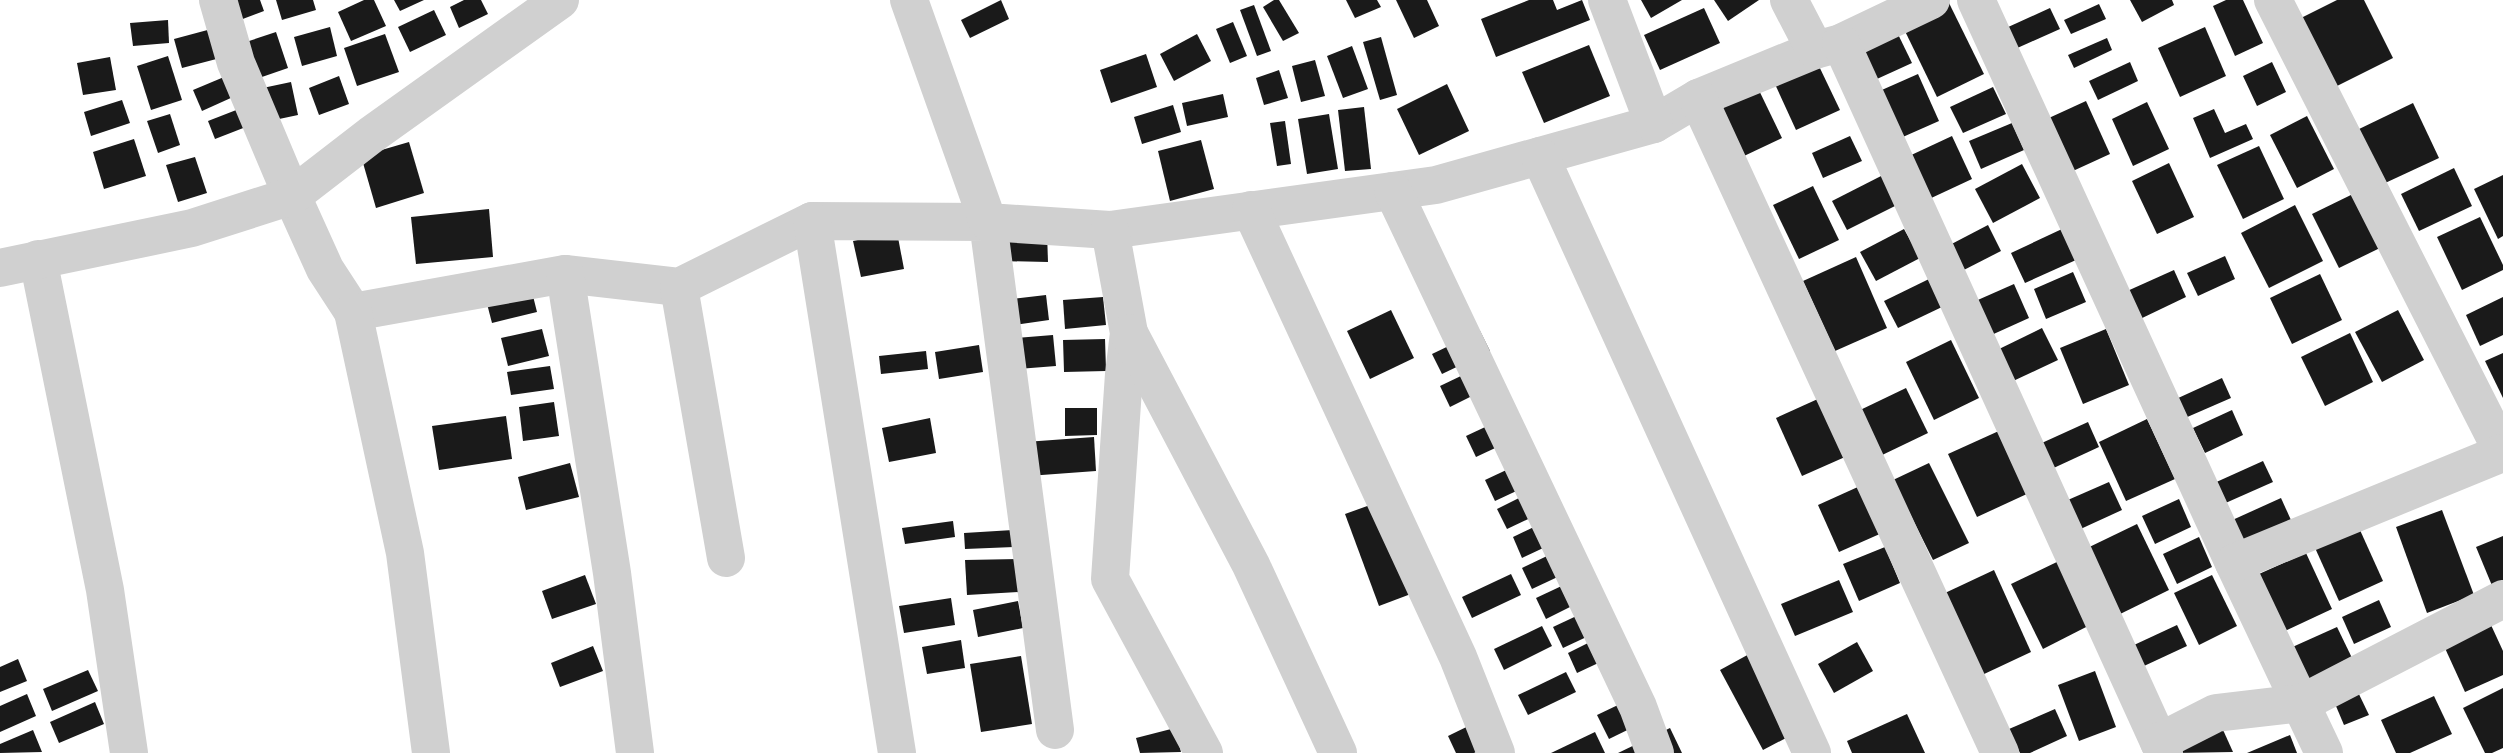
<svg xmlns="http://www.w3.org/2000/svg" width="2503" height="753" font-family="Rubik,sans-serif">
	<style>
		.building { fill: #1a1a1a }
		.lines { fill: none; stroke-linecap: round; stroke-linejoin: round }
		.street { stroke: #d0d0d0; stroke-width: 38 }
	</style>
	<rect width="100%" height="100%" fill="#fff"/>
	<g class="building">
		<path d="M232,0H260L264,11L240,20Z"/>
		<path d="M276,0H313L316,10L282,20Z"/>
		<path d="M364,0H374L386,26L351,41L338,12Z"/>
		<path d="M394,0H424L400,11Z"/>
		<path d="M464,0H481L488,14L459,28L450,7Z"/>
		<path d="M1001,0L1009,19L970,38L961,20Z"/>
		<path d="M1274,0H1279L1299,33L1283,41L1263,7Z"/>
		<path d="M1346,0H1377L1381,7L1355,18Z"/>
		<path d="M1396,0H1427L1439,26L1414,38Z"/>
		<path d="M1529,0H1553L1557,10L1582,0L1590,20L1496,57L1481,19Z"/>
		<path d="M1641,0H1682L1651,18Z"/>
		<path d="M1714,0H1759L1728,21Z"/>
		<path d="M2130,0H2172L2174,5L2142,22Z"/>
		<path d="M2226,0H2243L2263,43L2235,56L2213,6Z"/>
		<path d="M2337,0H2364L2393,58L2335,87L2301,18Z"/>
		<path d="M1949,3L1984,74L1937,97L1903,27Z"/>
		<path d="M2099,4L2106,19L2071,34L2064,20Z"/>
		<path d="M1254,5L1271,51L1257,56L1240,10Z"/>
		<path d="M1704,8L1720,43L1660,70L1644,35Z"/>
		<path d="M2050,8L2060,29L2004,54L1995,33Z"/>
		<path d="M434,10L446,35L410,52L398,27Z"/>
		<path d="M168,20L169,43L133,46L130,23Z"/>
		<path d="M1233,22L1247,56L1230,63L1216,29Z"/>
		<path d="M1894,26L1912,63L1866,84L1849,47Z"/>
		<path d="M330,27L337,56L302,66L294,37Z"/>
		<path d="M2205,27L2226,76L2180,97L2158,48Z"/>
		<path d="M215,28L224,57L182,68L174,39Z"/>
		<path d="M276,32L288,68L259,78L246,42Z"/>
		<path d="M385,34L399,72L357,86L344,48Z"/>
		<path d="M1197,34L1211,61L1174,81L1160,54Z"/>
		<path d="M1381,37L1397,95L1380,100L1363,42Z"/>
		<path d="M2107,38L2112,50L2074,68L2068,55Z"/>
		<path d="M1589,45L1610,96L1544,123L1522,72Z"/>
		<path d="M1352,46L1368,89L1343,98L1327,56Z"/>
		<path d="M1146,54L1157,87L1111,103L1100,70Z"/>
		<path d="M168,56L182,100L151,110L137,66Z"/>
		<path d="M110,57L116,90L83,95L77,63Z"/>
		<path d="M1315,60L1325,96L1301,102L1292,66Z"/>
		<path d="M1817,62L1840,110L1796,130L1774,82Z"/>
		<path d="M2130,62L2138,81L2098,100L2089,81Z"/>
		<path d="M2272,62L2286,92L2257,106L2243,76Z"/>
		<path d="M1279,70L1288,98L1264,105L1256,78Z"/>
		<path d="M1918,74L1939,121L1896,140L1875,93Z"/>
		<path d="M339,76L349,104L319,115L309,88Z"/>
		<path d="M224,77L233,97L202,111L193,90Z"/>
		<path d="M1754,80L1782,138L1744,156L1716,98Z"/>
		<path d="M291,82L298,115L265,122L258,89Z"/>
		<path d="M1447,84L1469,131L1419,155L1397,109Z"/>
		<path d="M1993,87L2006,114L1963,133L1950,107Z"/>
		<path d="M1223,94L1228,117L1187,126L1182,103Z"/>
		<path d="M122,100L130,123L91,136L84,112Z"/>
		<path d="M2086,101L2110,154L2062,176L2038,123Z"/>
		<path d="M2147,102L2169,149L2133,166L2112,119Z"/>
		<path d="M2413,103L2439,158L2383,184L2357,130Z"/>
		<path d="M1173,105L1181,132L1142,144L1134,117Z"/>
		<path d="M244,107L251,125L215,139L208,121Z"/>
		<path d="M1364,107L1371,169L1345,171L1338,110Z"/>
		<path d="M2214,109L2225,133L2246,124L2253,139L2210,158L2193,118Z"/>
		<path d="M170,114L180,145L158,153L147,121Z"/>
		<path d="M1329,114L1338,169L1307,174L1298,119Z"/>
		<path d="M2307,116L2334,169L2297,188L2270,135Z"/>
		<path d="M1285,121L1291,164L1277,166L1270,123Z"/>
		<path d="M2012,123L2024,150L1981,169L1969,141Z"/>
		<path d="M1850,136L1862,161L1823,178L1812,153Z"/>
		<path d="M1952,136L1972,179L1927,200L1907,157Z"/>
		<path d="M134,139L146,176L104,189L93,152Z"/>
		<path d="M1201,140L1214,189L1170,201L1158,151Z"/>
		<path d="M409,142L424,193L376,208L361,156Z"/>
		<path d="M2259,146L2284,199L2243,219L2217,165Z"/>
		<path d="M195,157L207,193L178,202L166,165Z"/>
		<path d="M2169,163L2194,217L2157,234L2132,181Z"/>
		<path d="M2022,164L2040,198L1993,223L1975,189Z"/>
		<path d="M2454,168L2472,206L2419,231L2401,194Z"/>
		<path d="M1885,174L1899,204L1847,230L1832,201Z"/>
		<path d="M2503,175V236L2498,239L2474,189Z"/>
		<path d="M1813,186L1839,240L1799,259L1773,205Z"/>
		<path d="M2355,193L2382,247L2339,268L2312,214Z"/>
		<path d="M2295,205L2323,261L2269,288L2241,233Z"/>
		<path d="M489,209L493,257L416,264L411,217Z"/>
		<path d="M2480,217L2503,265V270L2462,290L2437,237Z"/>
		<path d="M1988,225L2001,251L1956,274L1942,249Z"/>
		<path d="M1904,229L1920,258L1876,281L1860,252Z"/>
		<path d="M2062,229L2076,260L2025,283L2011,253Z"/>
		<path d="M897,232L904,269L861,277L853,241Z"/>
		<path d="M1000,232L1047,233L1048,262L1000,261Z"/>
		<path d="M2225,256L2235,279L2198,296L2187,273Z"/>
		<path d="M1856,257L1887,328L1835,351L1803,281Z"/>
		<path d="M2174,270L2186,297L2138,320L2125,292Z"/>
		<path d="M2073,272L2086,302L2046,319L2034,289Z"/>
		<path d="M2320,274L2342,320L2292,344L2270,298Z"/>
		<path d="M1929,279L1942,307L1898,328L1884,301Z"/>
		<path d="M2014,284L2029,318L1987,337L1971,303Z"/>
		<path d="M531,288L537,312L492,323L486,300Z"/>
		<path d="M1046,295L1049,320L1014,325L1011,299Z"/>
		<path d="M1103,297L1106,325L1065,329L1063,300Z"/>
		<path d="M2503,297V335L2480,346L2466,315Z"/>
		<path d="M1391,310L1414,358L1370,379L1347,331Z"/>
		<path d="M2398,310L2424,360L2382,382L2355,332Z"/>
		<path d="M2042,328L2058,360L2011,382L1995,351Z"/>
		<path d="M542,329L549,356L508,366L501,338Z"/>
		<path d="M2106,329L2129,385L2083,404L2060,348Z"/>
		<path d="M1480,331L1490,351L1442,374L1432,354Z"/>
		<path d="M2350,333L2373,382L2325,406L2301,357Z"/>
		<path d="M1053,335L1056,366L1018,369L1016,338Z"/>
		<path d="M1105,339L1106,371L1064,372L1063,340Z"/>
		<path d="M1951,340L1979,398L1934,420L1906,362Z"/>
		<path d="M979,345L983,372L939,379L935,352Z"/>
		<path d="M926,351L928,369L881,374L879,356Z"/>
		<path d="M2503,353V398L2485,361Z"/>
		<path d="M1488,363L1498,383L1450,407L1440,386Z"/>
		<path d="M550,366L554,389L511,395L507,372Z"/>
		<path d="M2222,378L2231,398L2185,418L2176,399Z"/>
		<path d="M1906,388L1928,433L1878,457L1856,412Z"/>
		<path d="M1820,398L1845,457L1802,476L1776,418Z"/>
		<path d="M554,402L559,436L523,441L519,407Z"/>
		<path d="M1065,408H1097V435L1065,436Z"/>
		<path d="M2232,410L2243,435L2205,453L2193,428Z"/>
		<path d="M1515,413L1525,434L1476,457L1466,436Z"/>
		<path d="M506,416L512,459L439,470L432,426Z"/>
		<path d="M930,418L936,453L889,462L882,428Z"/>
		<path d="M2147,419L2175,479L2126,501L2099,442Z"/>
		<path d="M2088,422L2099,447L2045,472L2033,447Z"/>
		<path d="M2001,430L2029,493L1977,517L1948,454Z"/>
		<path d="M1094,437L1096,471L1028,476L1025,442Z"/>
		<path d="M1534,457L1544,478L1495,501L1485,480Z"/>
		<path d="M2263,461L2273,482L2221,505L2212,484Z"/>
		<path d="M570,463L579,497L526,510L518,477Z"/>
		<path d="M1929,463L1969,543L1933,560L1893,480Z"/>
		<path d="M2109,482L2122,510L2074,532L2061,503Z"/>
		<path d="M1545,485L1556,506L1507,529L1497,509Z"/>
		<path d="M1860,486L1882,533L1839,552L1818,505Z"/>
		<path d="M1398,495L1432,586L1379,606L1345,514Z"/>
		<path d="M2281,498L2295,529L2242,554L2228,522Z"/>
		<path d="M2179,499L2191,527L2155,544L2142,516Z"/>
		<path d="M2442,510L2474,595L2427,613L2396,527Z"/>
		<path d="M1561,514L1571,535L1522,558L1513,537Z"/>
		<path d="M2355,519L2383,581L2339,601L2311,539Z"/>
		<path d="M953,521L955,537L905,544L902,528Z"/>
		<path d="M2137,524L2169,590L2112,618L2079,552Z"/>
		<path d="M1013,530L1014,547L965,549L964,533Z"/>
		<path d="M2503,536V584L2493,588L2476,547Z"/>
		<path d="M2199,537L2212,567L2177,584L2163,554Z"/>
		<path d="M1570,545L1581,566L1532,589L1522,568Z"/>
		<path d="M1885,547L1900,583L1859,601L1843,564Z"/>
		<path d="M2306,553L2332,609L2285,631L2259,574Z"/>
		<path d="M1018,559L1020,592L967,595L965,560Z"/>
		<path d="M2061,560L2092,624L2043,649L2011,584Z"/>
		<path d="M1994,570L2031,652L1982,675L1945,593Z"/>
		<path d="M1511,574L1521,595L1472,618L1462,597Z"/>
		<path d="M585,575L596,604L552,619L542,591Z"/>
		<path d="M1585,575L1594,595L1546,619L1536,598Z"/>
		<path d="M2212,575L2237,626L2199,645L2174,593Z"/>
		<path d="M1839,580L1853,612L1795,636L1781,604Z"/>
		<path d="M951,598L955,625L904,633L899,606Z"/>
		<path d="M2379,600L2391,627L2354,644L2342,617Z"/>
		<path d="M1018,601L1023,628L978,637L973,610Z"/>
		<path d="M1602,604L1612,625L1563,648L1553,627Z"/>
		<path d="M2177,625L2187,646L2144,666L2134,645Z"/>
		<path d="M2491,625L2503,651V675L2465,692L2444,646Z"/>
		<path d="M1542,626L1552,646L1504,670L1494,649Z"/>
		<path d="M2337,627L2353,660L2304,683L2288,649Z"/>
		<path d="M1616,629L1626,650L1577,673L1568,653Z"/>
		<path d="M961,640L965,668L927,674L922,647Z"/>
		<path d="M1857,642L1873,671L1834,693L1818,664Z"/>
		<path d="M593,646L603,671L560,687L551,663Z"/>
		<path d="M1762,647L1805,728L1763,750L1720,670Z"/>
		<path d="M1021,656L1032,724L981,732L970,664Z"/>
		<path d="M18,659L27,681L0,692V667Z"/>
		<path d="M88,670L98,691L52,711L43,689Z"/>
		<path d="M2095,671L2116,727L2079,741L2058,685Z"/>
		<path d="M1566,672L1576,692L1528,715L1518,695Z"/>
		<path d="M2356,688L2369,715L2344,725L2333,699Z"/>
		<path d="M2503,688V748L2492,753H2485L2463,708Z"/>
		<path d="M27,694L36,716L0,732V706Z"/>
		<path d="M1641,694L1652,718L1609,739L1597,715Z"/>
		<path d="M2434,696L2452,734L2410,753H2396L2381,720Z"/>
		<path d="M95,702L104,724L59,743L50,722Z"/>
		<path d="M2055,709L2067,736L2030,753H2020L2009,729Z"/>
		<path d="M1495,713L1506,738L1474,753H1456L1448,736Z"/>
		<path d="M1907,714L1925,753H1852L1847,741Z"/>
		<path d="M2219,721L2233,752L2176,753Z"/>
		<path d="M1175,728L1181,752L1140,753L1136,738Z"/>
		<path d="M1670,728L1682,753H1618Z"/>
		<path d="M33,730L42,752L0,753V744Z"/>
		<path d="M1595,732L1605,753H1551Z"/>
		<path d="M2290,735L2297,753H2247Z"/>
	</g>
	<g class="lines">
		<g class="street">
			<path d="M218,0L236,63L292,196L325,269L353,312L565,274L679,287L812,221L988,222L1055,730"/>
			<path d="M909,0L988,222L1110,230L1436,185L1654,124L1698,98L1815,50L1841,43L1931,0"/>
			<path d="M1607,0L1654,124"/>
			<path d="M1789,0L1815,50"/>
			<path d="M1976,0L2234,563L2324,753"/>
			<path d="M2273,0L2503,453"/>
			<path d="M1841,43L2164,753"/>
			<path d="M1698,98L2000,753"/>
			<path d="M1540,156L1812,753"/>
			<path d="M1393,191L1638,707L1655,753"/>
			<path d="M1251,210L1458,657L1496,753"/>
			<path d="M812,221L897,753"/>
			<path d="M1110,230L1129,333L1124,374L1110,579L1204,753"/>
			<path d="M38,259L105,590L129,753"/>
			<path d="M0,268L192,228L292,196L371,135L560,0"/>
			<path d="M565,274L612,573L635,753"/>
			<path d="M679,287L726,558"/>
			<path d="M353,312L405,553L431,753"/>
			<path d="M1129,333L1251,565L1338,753"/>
			<path d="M2234,563L2502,453"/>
			<path d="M2159,742L2216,713L2302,703L2503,599"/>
		</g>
	</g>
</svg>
